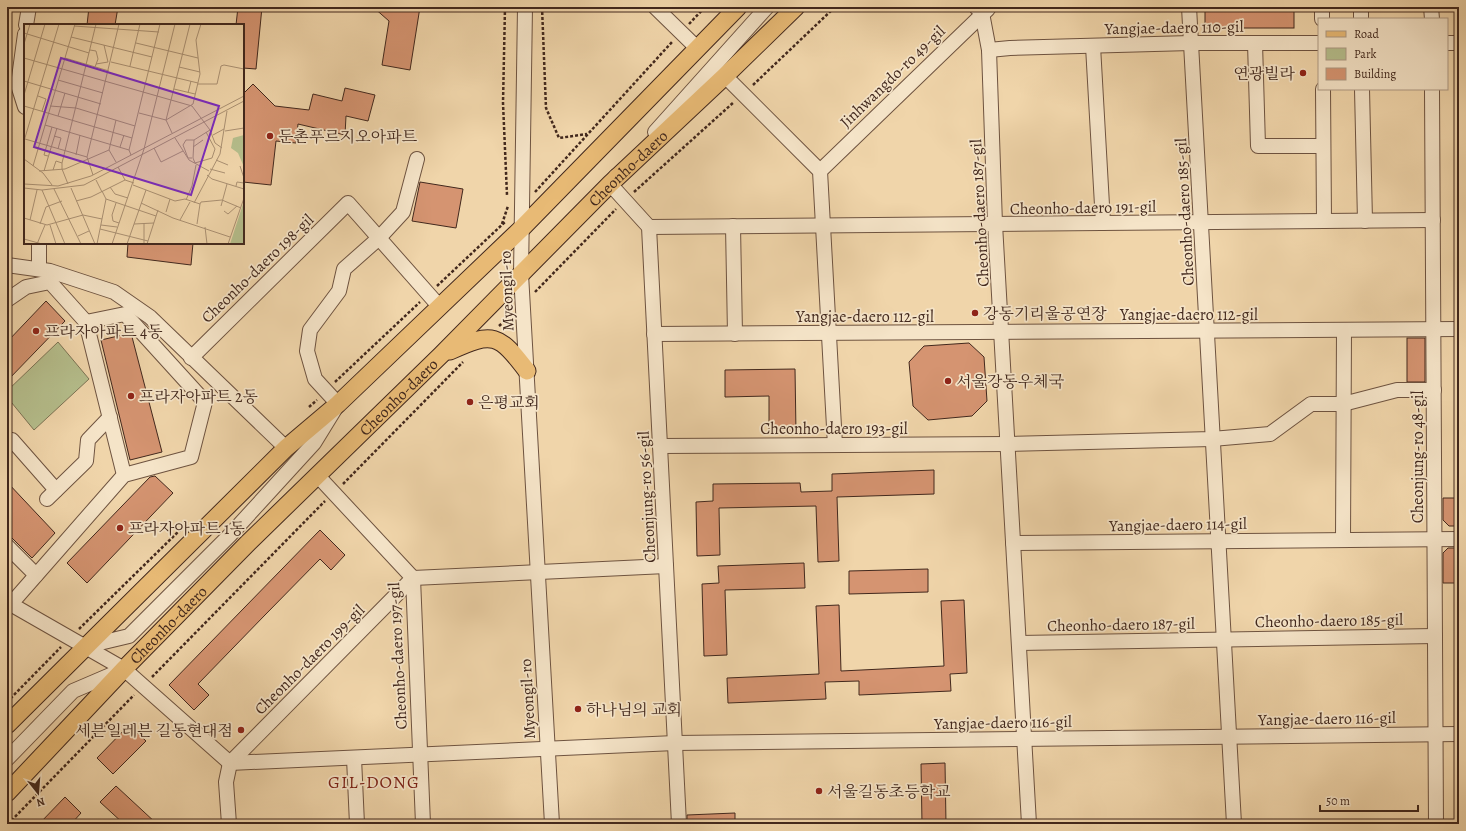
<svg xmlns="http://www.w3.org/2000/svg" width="1466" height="831" font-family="Alegreya,'Noto Serif KR',serif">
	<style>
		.green { fill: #b5be8c; stroke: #7c7354 }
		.building { fill: #d59471; stroke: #42281d }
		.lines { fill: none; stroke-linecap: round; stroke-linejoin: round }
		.minor-casing { stroke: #6e5340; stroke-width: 16 }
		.major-casing { stroke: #42281d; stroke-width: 19 }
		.path { stroke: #42281d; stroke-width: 2.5; stroke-dasharray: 3 2; stroke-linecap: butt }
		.minor { stroke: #f5e4c8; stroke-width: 14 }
		.major { stroke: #e8ba75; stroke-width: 17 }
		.poi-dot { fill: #8f2418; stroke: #f5e4c8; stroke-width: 1.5 }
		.labels { text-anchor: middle; stroke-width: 3.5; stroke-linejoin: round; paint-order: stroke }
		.street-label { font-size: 16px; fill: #42281d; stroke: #f5e4c8 }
		.poi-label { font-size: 16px; fill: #42281d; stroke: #f5e4c8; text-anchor: start }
		.quarter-label { font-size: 18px; letter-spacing: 1px; fill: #7a1f14; stroke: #f5e4c8 }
		.inset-road { fill: none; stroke: #aa9072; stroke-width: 1 }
		.view { fill: #7b2cbf; fill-opacity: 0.15; stroke: #7b2cbf; stroke-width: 2 }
		.inset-edge { fill: none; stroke: #42281d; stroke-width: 2 }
	</style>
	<rect width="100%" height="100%" fill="#f0d5aa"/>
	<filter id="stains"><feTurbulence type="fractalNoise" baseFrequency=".005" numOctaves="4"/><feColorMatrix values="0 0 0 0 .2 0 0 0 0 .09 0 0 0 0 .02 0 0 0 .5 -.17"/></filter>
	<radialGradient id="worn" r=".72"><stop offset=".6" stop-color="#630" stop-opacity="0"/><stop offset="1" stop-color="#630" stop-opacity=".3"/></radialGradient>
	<path class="green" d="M58,342L89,379L34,430L7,397V391Z"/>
	<g class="building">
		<path d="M89,7H118L115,25H87Z"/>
		<path d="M238,7H262L256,69L243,68V25H236Z"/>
		<path d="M373,7H420L410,70L382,65L389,21Z"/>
		<rect x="1205" y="7" width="89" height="21"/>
		<path d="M253,84L275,106L309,110L313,94L342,101L345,88L375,95L368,121L346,116L345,135L298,124L296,143L276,141L271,185L243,182V94Z"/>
		<path d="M420,182L463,189L456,228L412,221Z"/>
		<path d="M128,243H193L191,265L127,257Z"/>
		<path d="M46,301L65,321L7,381V342Z"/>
		<path d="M131,333L162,452L130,460L101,340Z"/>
		<rect x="1407" y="338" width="18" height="44"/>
		<path d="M969,343L984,357L987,401L972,416L928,420L913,406L909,362L924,346Z"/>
		<path d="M795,369L796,433H769V396L725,397V370Z"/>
		<path d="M934,470V494L837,497L839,561L818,562L816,506L719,508L720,555L697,556L696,502L713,501V484L800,483L801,492L832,491V474Z"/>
		<path d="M155,476L173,493L87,583L67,563L150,477Z"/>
		<path d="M7,482L55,533L32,558L7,533Z"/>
		<path d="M1443,498H1459V526H1449L1443,520Z"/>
		<path d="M320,530L345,555L331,570L320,559L265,615L198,684L209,695L194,710L169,685Z"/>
		<path d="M1448,548H1459V561H1456V583H1443V553Z"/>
		<path d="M804,563L805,588L725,590L727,655L704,656L702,584L719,583L718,566Z"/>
		<path d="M928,569V592L849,594V571Z"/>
		<path d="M964,600L967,673L950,674L951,691L859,695V681L825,682L826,699L728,703L727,678L819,674L816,606L839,605L841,671L944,666L941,601Z"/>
		<path d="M129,725L146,741L113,774L97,758Z"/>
		<path d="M945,763L946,824H922L921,764Z"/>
		<path d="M116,786L157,824H124L100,802Z"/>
		<path d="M65,797L81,813L71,824H39Z"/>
		<path d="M735,813V824H687V815Z"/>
	</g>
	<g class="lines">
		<g class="minor-casing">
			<g id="minor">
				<path d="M525,7L521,274L552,824"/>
				<path d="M655,7L698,49"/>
				<path d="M976,7L982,13L989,50L995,224L1029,824"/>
				<path d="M1189,7L1234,824"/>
				<path d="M1322,7V19"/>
				<path d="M1431,7L1432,19"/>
				<path d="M1361,19V7"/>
				<path d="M26,25L29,7"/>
				<path d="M25,34L18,85L25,107"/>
				<path d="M1255,43L1258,146H1323"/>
				<path d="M1447,43H1459"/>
				<path d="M1093,46L1103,223"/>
				<path d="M989,50L1010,48L1191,43H1319"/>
				<path d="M725,76L820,171L835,445"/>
				<path d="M1323,89L1324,221"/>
				<path d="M1362,89L1365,221"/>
				<path d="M1432,89L1436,824"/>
				<path d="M655,132L767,7"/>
				<path d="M820,171L988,9"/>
				<path d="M616,176L610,184L649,227L679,824"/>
				<path d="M733,226L735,334"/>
				<path d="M649,227L1433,220"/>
				<path d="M7,265L50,271L114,292L150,317L286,448"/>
				<path d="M39,269V243"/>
				<path d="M7,300L26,287L50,282L86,322L124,475"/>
				<path d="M654,334L1459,329"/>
				<path d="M191,358L348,203L439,306"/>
				<path d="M12,440L56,490"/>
				<path d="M660,446L1008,444L1212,439L1270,434L1311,404H1343L1397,390H1434"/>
				<path d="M317,475L413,578L423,824"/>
				<path d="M47,499L86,461L88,440L110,417"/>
				<path d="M1343,540L1344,330"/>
				<path d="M1013,543L1459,539"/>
				<path d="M7,546L36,575"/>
				<path d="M413,578L666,566"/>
				<path d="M7,602L124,669L230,763L675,743L1459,734"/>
				<path d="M10,605L124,475L191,457L205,402L125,314L86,322"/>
				<path d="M1019,643L1435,636"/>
				<path d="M87,646L129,636L230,535L314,443L338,404L315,379L307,351L310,330L339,291L344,269L379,238L403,212L417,159"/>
				<path d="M354,758L357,824"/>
				<path d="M7,759L73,691L122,670"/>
				<path d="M229,824L226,782L230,763L413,578"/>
			</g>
		</g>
		<g class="major-casing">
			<g id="major">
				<path d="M450,351C493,331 499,334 527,371"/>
				<path d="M7,725L286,448L338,404L522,228L738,7"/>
				<path id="s1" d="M7,793L124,669L248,543L441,355L610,184L725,76L796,7"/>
			</g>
		</g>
		<g class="path">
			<path d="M505,7L503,103L507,195"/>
			<path d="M542,7L546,108L559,138L587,134"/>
			<path d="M689,24L705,7"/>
			<path d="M753,85L835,7"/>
			<path d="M535,192L672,42"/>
			<path d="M634,192L734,102"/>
			<path d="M502,224L508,206"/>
			<path d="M437,286L506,221"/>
			<path d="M535,292L616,209"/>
			<path d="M499,326L510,316"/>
			<path d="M335,382L420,302"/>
			<path d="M309,407L317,400"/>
			<path d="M343,484L463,362"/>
			<path d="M79,629L181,529"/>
			<path d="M152,677L325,501"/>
			<path d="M7,702L61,647"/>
			<path d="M8,824L134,695"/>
		</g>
		<use href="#minor" class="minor"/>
		<use href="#major" class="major"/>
	</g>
	<g class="poi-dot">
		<circle cx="1303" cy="73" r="4"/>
		<circle cx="270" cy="136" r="4"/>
		<circle cx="975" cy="313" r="4"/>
		<circle cx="36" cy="331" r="4"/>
		<circle cx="948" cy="381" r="4"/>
		<circle cx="131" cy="396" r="4"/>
		<circle cx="470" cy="402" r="4"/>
		<circle cx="120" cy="528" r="4"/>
		<circle cx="578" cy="709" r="4"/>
		<circle cx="241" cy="730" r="4"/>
		<circle cx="819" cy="791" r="4"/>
	</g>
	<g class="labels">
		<g class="street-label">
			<text transform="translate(1174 27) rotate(-1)" y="6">Yangjae-daero 110-gil</text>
			<text transform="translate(892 76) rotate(-44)" y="6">Jinhwangdo-ro 49-gil</text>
			<text dy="6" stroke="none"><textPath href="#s1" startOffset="881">Cheonho-daero</textPath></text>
			<text transform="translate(1083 207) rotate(-1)" y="6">Cheonho-daero 191-gil</text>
			<text transform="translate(1184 212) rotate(-93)" y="6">Cheonho-daero 185-gil</text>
			<text transform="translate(979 213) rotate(-93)" y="6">Cheonho-daero 187-gil</text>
			<text transform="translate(257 268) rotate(-44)" y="6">Cheonho-daero 198-gil</text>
			<text transform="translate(506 291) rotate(-92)" y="6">Myeongil-ro</text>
			<text x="1189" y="320">Yangjae-daero 112-gil</text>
			<text x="865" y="322">Yangjae-daero 112-gil</text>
			<text dy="6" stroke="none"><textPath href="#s1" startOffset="557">Cheonho-daero</textPath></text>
			<text x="834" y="434">Cheonho-daero 193-gil</text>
			<text transform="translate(1417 457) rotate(-90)" y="6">Cheonjung-ro 48-gil</text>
			<text transform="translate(646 497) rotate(-93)" y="6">Cheonjung-ro 56-gil</text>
			<text transform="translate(1178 524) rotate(-1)" y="6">Yangjae-daero 114-gil</text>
			<text transform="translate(1329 620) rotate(-1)" y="6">Cheonho-daero 185-gil</text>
			<text dy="6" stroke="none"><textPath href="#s1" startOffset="233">Cheonho-daero</textPath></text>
			<text transform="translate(1121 624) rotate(-1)" y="6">Cheonho-daero 187-gil</text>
			<text transform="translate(397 656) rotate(-93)" y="6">Cheonho-daero 197-gil</text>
			<text transform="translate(309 659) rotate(-45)" y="6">Cheonho-daero 199-gil</text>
			<text transform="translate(527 699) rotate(-93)" y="6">Myeongil-ro</text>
			<text transform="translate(1327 718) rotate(-1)" y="6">Yangjae-daero 116-gil</text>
			<text transform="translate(1003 722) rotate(-1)" y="6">Yangjae-daero 116-gil</text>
		</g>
		<g class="poi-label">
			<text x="1295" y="79" text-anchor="end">연광빌라</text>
			<text x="278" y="142">둔촌푸르지오아파트</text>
			<text x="983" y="319">강동기리울공연장</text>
			<text x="44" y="337">프라자아파트 4동</text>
			<text x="956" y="387">서울강동우체국</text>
			<text x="139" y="402">프라자아파트 2동</text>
			<text x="478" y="408">은평교회</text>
			<text x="128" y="534">프라자아파트 1동</text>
			<text x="586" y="715">하나님의 교회</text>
			<text x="233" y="736" text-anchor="end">세븐일레븐 길동현대점</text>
			<text x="827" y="797">서울길동초등학교</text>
		</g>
		<g class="quarter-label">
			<text x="374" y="788">GIL-DONG</text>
		</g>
	</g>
	<g transform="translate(24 24)">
		<rect width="220" height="220" fill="#f0d5aa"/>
		<path d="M220,111V143L214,129L207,124L209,114ZM220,177V220H206Z" fill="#b5be8c"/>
		<path class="inset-road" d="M50,2L135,8M0,9L65,29M47,13L128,33M112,19L174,34M0,20L6,0M80,21L84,38M66,26L72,27L74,35L71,43M0,34L168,82L186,106L191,119L198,124M41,34L85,47M87,38L174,59M72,40L84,38M106,42L116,0M155,43L176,48M34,56L79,69M0,57L77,80M174,60H193L197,42L200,41L220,45M150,65L171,70M164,69L167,57M0,71L21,0M14,72L22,75L18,87M0,82L108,114M26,82L52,84L111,102M115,89L142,96M34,92L41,69M142,96L169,80L176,50L172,16L177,0M21,101L105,126M201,107L220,104M148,109L142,96L166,0M189,111L200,105M30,112L37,114L34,125M151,114L165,136L185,147M1,115L63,133M170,116L169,134L171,139L188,134L191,125L182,108M0,117L35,0M96,123L100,111M169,123L179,116M130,124L137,138L159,127M52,131L56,111M107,131L105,126L136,0M24,132L20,131L28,103M168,134H164L159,121L162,116H170L186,106M0,135L19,149L28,161M192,136L204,141M92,138L85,126L92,96M9,142L51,0M216,142L220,154M94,143L101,156M186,145L201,149M29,146L32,137L38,139M15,147L41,145L85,126M20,147L33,104M69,151L63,133L95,0M183,151L188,155L220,165M72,156L78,168M0,160L34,162L67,152L220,72M44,160L38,145V139L72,0M109,161L151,177L161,175L176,180M212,162L213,158L220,159V161M86,163L91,170L104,174M0,164L18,166L60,161L220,77M47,164L71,220M30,165L57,220M18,166L41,220M82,175L132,192M162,176L168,162L172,141M52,177L67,173L101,156L110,159M92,179L88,191L89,197L95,199M117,179L149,194L206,213M170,179L196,130L203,87M176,180L177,178L198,176L217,184M197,182L203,160M200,187L204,190L213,182M142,188L146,175M0,194L23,201L59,191L78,195M6,196L13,166M156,196L166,178M120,199V220M16,200L22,183L38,177M110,200L130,199M173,200L176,180M26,201L32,220M77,201L93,203M181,203L183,220M76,205L124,217M54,212L65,207M0,215L18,220M13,220L21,201M73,220L82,175L78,167M88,220L120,125L151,0M103,220L122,166M123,220L134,186M204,220L220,174"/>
		<path class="view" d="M37,34L195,82L167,171L10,123Z"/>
		<rect width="220" height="220" class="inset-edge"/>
	</g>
	<rect width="1466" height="831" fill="none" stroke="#f0d5aa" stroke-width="24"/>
	<rect x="8" y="8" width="1450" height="815" fill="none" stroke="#42281d" stroke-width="2"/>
	<rect x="12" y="12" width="1442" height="807" fill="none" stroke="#42281d"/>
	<rect x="1318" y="18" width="130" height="72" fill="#f5e4c8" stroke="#ad9984"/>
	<rect x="1326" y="31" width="20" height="6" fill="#e8ba75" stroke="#ad9984"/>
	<text x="1354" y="38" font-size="12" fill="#42281d">Road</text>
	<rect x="1326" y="48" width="20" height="12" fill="#b5be8c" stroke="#ad9984"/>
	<text x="1354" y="58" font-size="12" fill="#42281d">Park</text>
	<rect x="1326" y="68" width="20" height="12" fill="#d59471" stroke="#ad9984"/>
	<text x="1354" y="78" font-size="12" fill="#42281d">Building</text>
	<g transform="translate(38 793) rotate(163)" stroke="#f5e4c8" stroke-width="3" paint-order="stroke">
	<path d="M0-3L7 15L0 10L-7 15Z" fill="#42281d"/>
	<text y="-6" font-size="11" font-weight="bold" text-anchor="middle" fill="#42281d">N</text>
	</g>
	<path d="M1320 805v6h98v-6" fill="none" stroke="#42281d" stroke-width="2"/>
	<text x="1326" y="805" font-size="12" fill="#42281d" stroke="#f5e4c8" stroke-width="3" paint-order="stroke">50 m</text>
	<rect width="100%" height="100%" filter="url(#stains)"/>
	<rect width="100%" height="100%" fill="url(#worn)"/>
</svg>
